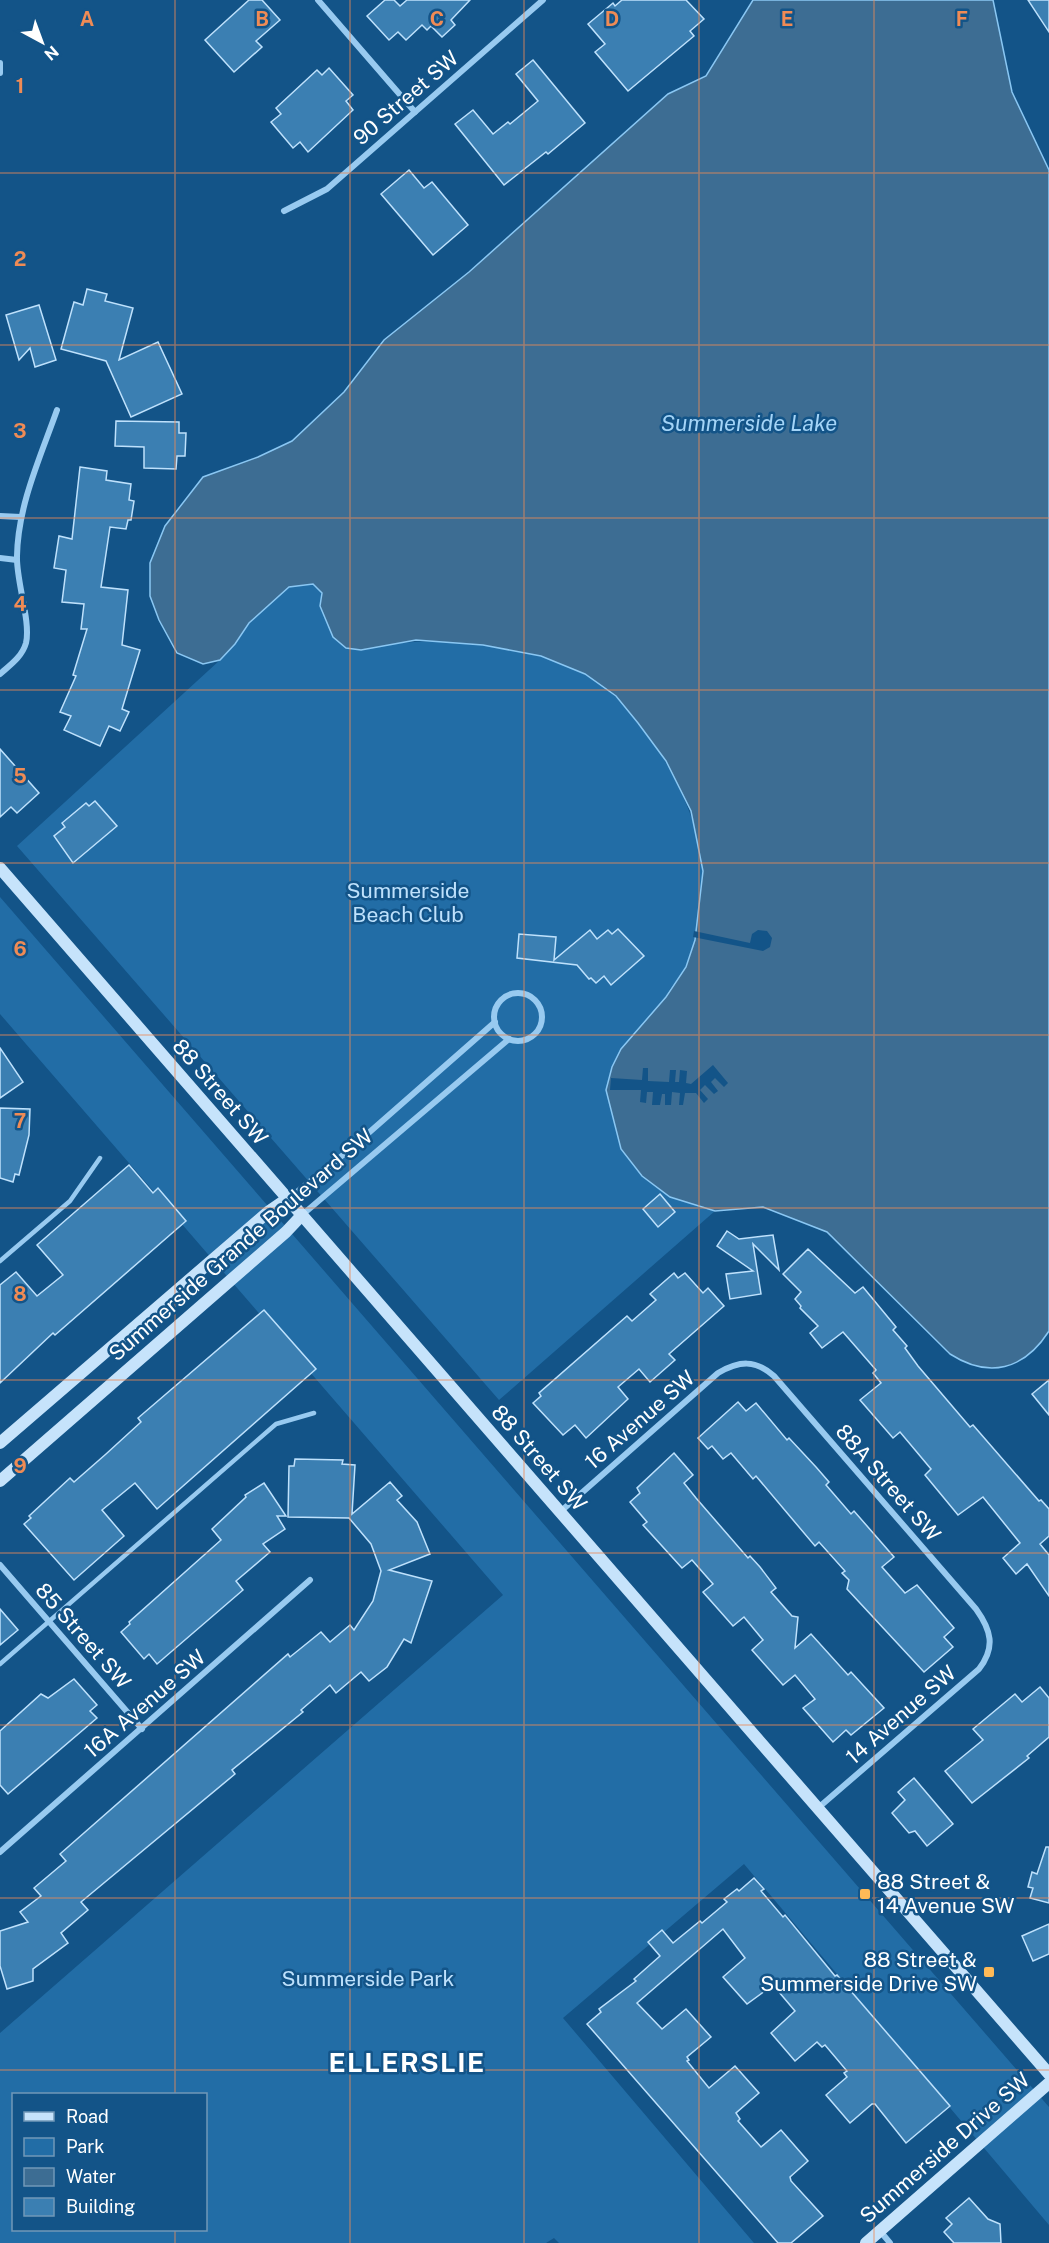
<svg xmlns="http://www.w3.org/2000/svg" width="1049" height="2243" font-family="'Public Sans',sans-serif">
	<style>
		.green { fill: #226da6; fill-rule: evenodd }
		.water { fill: #3d6d93; stroke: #8ac7f3; stroke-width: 1.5 }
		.pier { fill: #135488 }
		.building { fill: #3b7fb2; stroke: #bee1fc; stroke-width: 1.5 }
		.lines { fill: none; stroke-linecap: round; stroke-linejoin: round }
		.lane { stroke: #98caf0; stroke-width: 4.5 }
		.street { stroke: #98caf0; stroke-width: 6 }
		.secondary { stroke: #c6e3fb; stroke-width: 12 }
		.grid { fill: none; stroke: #ef8b55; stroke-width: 1.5; stroke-opacity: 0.55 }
		.poi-dot { fill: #ffba57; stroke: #135488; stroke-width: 2 }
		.labels { text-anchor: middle; stroke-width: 5; stroke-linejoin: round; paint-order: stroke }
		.street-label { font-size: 21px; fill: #fff; stroke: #135488 }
		.park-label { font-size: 21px; fill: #bee1fc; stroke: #135488 }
		.poi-label { font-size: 21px; fill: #fff; stroke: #135488; text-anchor: start }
		.water-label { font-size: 22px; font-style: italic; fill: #a4d4f7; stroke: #135488 }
		.district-label { font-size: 27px; font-weight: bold; letter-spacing: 1.5px; fill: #fff; stroke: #135488 }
		.grid-label { font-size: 20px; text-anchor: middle; font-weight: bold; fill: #ef8b55; stroke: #135488; stroke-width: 5; stroke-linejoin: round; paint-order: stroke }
	</style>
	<rect width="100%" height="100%" fill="#135488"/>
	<g class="green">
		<path d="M313,584L322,593L320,606L361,650C436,631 557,641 616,697C639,719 660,750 674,778C689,807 702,840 703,873C704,903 698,939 686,966C681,977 670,986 666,997C662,1009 667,1029 667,1042C668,1094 669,1145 670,1197L715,1211L499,1400L17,846L220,660C237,642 267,595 289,587C296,584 306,585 313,584Z"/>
		<path d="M0,897L1049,2107V2225L744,1864L563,2018L754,2243H559L554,2238L546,2243H0V2033L503,1595L0,1014ZM14,2094H206V2230H14Z"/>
	</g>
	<path class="water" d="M753,0H993L1012,92L1049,170V1331C1024,1370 989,1379 950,1354L827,1232L763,1207L715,1211L670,1197L642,1176L621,1149L606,1090L612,1067L621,1049L666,997L686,967L695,940L703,871L691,811L666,761L638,723L616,696L585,674L541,656L483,645L416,640L361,650L346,648L333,637L320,606L322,593L313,584L289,587L249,623L235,644L220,660L203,664L177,653L159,620L150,596V563L165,526L203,477L258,457L292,441L344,392L384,340L469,272L668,94L706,76Z"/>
	<g class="pier">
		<path d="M758,930L767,931L772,938L770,947L763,951L693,937L694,931L750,943L752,934Z"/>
		<path d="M713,1065L728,1083L724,1087L715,1078L711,1082L718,1091L714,1094L705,1085L700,1090L708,1099L704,1103L696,1093H685L683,1105H679L680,1093L672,1092L671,1105H665V1094H662L660,1105H652L653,1092H647L646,1103L640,1102L641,1090H610L611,1078L642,1080L643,1068H648V1081L669,1082L670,1070H676L675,1082H679L680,1070L687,1071L686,1083L691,1084Z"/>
	</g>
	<g class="building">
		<path d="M249,0H262L280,20L256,41L262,47L234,72L205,40Z"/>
		<path d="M385,0H394L400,6L407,0H470L451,20L455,25L442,37L431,26L427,30L422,25L406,40L398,32L389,40L367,16Z"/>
		<path d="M622,0H686L704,19L690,31L694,36L628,91L595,52L605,44L588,24L613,3L615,6Z"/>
		<path d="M1028,0H1049V32Z"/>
		<path d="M533,60L585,123L548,154L546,152L504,185L455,124L473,110L493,134L508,122L510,124L538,101L516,74Z"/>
		<path d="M329,68L353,95L346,101L353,110L308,152L300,142L293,148L271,122L281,114L276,108L317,70L322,75Z"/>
		<path d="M409,170L424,188L432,182L468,225L433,255L381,194Z"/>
		<path d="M87,289L107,294L105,301L133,308L119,360L158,342L182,394L131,417L106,361L61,349L74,302L83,305Z"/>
		<path d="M39,305L56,360L35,367L30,348L19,360L6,315Z"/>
		<path d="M116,421L179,422V433H186L185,456H177L176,469L144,468V447L115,446Z"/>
		<path d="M80,467L107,471L106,480L131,484L129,500L134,501L131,520H128L126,529L110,527L101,587L128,590L122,645L140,650L122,709L129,712L120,731L109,726L100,746L64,730L71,716L60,712L76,676L73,675L87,629H81L84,604L62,602L66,570L54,568L59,536L72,539Z"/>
		<path d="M0,749L39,793L17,813L11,807L0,817Z"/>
		<path d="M95,801L117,826L73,863L54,836L65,827L62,823L86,803L89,806Z"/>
		<path d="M618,929L644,956L611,985L604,976L596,983L591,978L589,979L577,965L517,958L519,934L556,937L554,960L590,930L597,939L608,930L612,934Z"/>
		<path d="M0,1048L23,1082L0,1098Z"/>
		<path d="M0,1108L30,1109L29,1135L19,1175L15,1174L13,1182L0,1178Z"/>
		<path d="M129,1165L153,1193L158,1188L186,1221L55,1335L53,1333L0,1383V1285L16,1272L37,1296L63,1275L37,1245Z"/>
		<path d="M660,1194L675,1212L658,1227L643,1209Z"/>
		<path d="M727,1231L739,1239L773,1235L779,1270L753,1244L761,1294L730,1299L726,1274L753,1271L717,1246Z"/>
		<path d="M808,1249L855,1293L863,1287L896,1327L893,1330L907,1346L905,1348L918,1366L970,1427L973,1425L1039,1501L1041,1500L1049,1509V1536L1040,1544L1049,1555V1596L1027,1564L1016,1574L1003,1558L1020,1543L983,1497L958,1515L925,1475L931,1469L900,1432L893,1438L860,1400L881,1383L873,1373L876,1370L843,1332L822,1348L810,1333L818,1326L800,1308L801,1306L795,1299L801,1292L783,1274Z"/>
		<path d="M674,1273L678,1278L685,1273L703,1293L708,1288L724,1306L669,1354L675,1360L650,1382L639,1369L618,1387L628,1399L586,1438L575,1425L563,1435L533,1403L541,1396L539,1393L627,1316L632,1321L656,1300L650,1294Z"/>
		<path d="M264,1310L316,1369L157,1509L135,1483L102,1510L124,1536L74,1580L24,1524L31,1518L29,1516L70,1478L74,1482L106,1454L141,1422L138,1418Z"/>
		<path d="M1049,1380V1415L1032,1394Z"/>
		<path d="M738,1402L746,1411L756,1403L787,1440L789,1438L816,1467L829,1482L826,1485L851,1514L854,1511L894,1557L882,1567L905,1593L917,1585L954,1628L944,1637L953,1647L924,1672L847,1589L849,1580L842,1573L845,1571L819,1542L815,1546L756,1476L753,1479L731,1453L723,1459L712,1446L708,1449L698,1438Z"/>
		<path d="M674,1453L693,1475L684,1483L696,1498L748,1558L750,1556L760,1567L776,1588L771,1592L792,1616L798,1617L795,1648L811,1634L848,1675L851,1672L884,1708L851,1735L846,1730L833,1742L803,1708L815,1699L795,1675L783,1685L752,1650L763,1640L744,1617L733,1626L703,1592L713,1584L692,1560L682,1568L643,1525L647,1522L630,1502L640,1493L637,1488Z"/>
		<path d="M295,1459L343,1460L342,1464L355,1465L352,1514L390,1482L402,1496L397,1500L417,1522L430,1554L389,1570L432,1581L411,1643L404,1639L387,1667L369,1681L361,1672L336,1693L330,1685L301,1710L303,1712L232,1770L235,1774L81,1902L88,1910L61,1933L68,1943L33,1969V1981L7,1989L0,1966V1931L28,1922L20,1912L41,1896L34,1888L66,1861L60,1854L288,1654L290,1657L321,1632L330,1642L350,1625L354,1630L373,1601L381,1571L371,1544L349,1518L288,1517L289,1466H294Z"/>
		<path d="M264,1483L286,1516H277L285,1529L263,1544L270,1552L236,1581L243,1590L157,1664L149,1654L144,1659L121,1632L130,1624L129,1622L221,1540L212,1529L246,1497L245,1495Z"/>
		<path d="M0,1609L18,1630L0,1645Z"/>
		<path d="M74,1679L97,1705L90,1711L97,1718L8,1794L0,1785V1731L41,1694L48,1698Z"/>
		<path d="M1040,1687L1049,1698V1737L1027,1756L1029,1758L972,1803L945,1771L983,1740L973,1729L1015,1694L1022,1702Z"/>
		<path d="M914,1778L953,1824L927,1846L915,1831L909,1833L892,1813L905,1800L898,1792Z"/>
		<path d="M1046,1847H1049V1903L1030,1898L1033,1888L1028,1887L1032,1872L1037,1874Z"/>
		<path d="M754,1878L764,1889L761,1891L783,1917L785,1915L835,1976L837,1975L950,2106L906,2143L875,2104H872L850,2123L826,2095L847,2077L844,2073L847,2071L825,2045L822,2047L817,2042L795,2061L771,2033L795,2011L773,1985L747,2004L723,1977L745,1958L723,1929L637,2003L662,2029L686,2009L711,2037L687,2057L689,2060L687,2061L709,2088L735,2066L759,2093L736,2113L740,2119L738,2121L761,2147L781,2130L808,2161L790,2177L791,2181L823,2216L791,2243H778L587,2024L601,2012L599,2009L636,1981L634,1979L660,1956L648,1942L662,1930L673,1943L700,1921L702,1923L727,1902L724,1899L737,1889L739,1891Z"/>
		<path d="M1049,1924V1954L1033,1961L1022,1936Z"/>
		<path d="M969,2198L988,2219L1000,2224L1001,2243H954L944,2232L952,2224L946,2218Z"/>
	</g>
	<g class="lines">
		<g class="lane">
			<path d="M0,1261L70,1201L100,1158"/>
			<path d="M0,1664L276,1424L314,1413"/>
		</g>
		<g class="street">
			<path d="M318,0L415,112"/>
			<path d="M0,63V73"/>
			<path d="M284,211L327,189L543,0"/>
			<path d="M0,516L21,517"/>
			<path d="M0,558L17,560"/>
			<path d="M0,674C10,665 22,657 26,643C31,621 16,581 17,556C18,505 40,458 57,410"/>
			<circle cx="518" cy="1017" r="24"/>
			<path d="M288,1199L348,1151L495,1022"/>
			<path d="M302,1215L509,1039"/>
			<path d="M560,1512L718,1373C739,1361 755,1359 774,1376L976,1609C991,1630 996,1647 979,1669L818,1808"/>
			<path d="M0,1565L142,1729"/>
			<path d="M0,1852L310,1580"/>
			<path d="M880,2231L890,2243"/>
		</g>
		<g class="secondary">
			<path d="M0,868L1049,2074"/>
			<path d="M0,1443L268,1212L287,1199"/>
			<path d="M0,1481L286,1232L302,1215"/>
			<path d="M866,2243L1049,2083"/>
		</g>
	</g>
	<path class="grid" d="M175,0V2094M350,0V2243M524,0V2243M699,0V2243M874,0V2243M0,173H1049M0,345H1049M0,518H1049M0,690H1049M0,863H1049M0,1035H1049M0,1208H1049M0,1380H1049M0,1553H1049M0,1725H1049M0,1898H1049M0,2070H1049M175,2230V2243"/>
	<g class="poi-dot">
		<rect x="859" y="1888" width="12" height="12" rx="3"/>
		<rect x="983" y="1966" width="12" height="12" rx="3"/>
	</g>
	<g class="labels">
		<g class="street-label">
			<text transform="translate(406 98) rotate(-41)" y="7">90 Street SW</text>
			<text transform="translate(220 1092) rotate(49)" y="7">88 Street SW</text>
			<text transform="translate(241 1245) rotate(-41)" y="7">Summerside Grande Boulevard SW</text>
			<text transform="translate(640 1420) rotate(-41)" y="7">16 Avenue SW</text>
			<text transform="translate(539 1458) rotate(49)" y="7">88 Street SW</text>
			<text transform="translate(888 1483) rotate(49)" y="7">88A Street SW</text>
			<text transform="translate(83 1636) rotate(49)" y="7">85 Street SW</text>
			<text transform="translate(145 1704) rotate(-41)" y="7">16A Avenue SW</text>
			<text transform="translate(901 1715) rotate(-41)" y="7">14 Avenue SW</text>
			<text transform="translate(945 2148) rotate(-41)" y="7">Summerside Drive SW</text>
		</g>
		<g class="park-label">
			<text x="408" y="898">Summerside<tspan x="408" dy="24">Beach Club</tspan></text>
			<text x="368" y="1986">Summerside Park</text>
		</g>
		<g class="poi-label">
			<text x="877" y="1889">88 Street &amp;<tspan x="877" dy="24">14 Avenue SW</tspan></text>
			<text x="977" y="1967" text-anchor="end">88 Street &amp;<tspan x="977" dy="24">Summerside Drive SW</tspan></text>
		</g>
		<g class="water-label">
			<text x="749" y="431">Summerside Lake</text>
		</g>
		<g class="district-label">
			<text x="407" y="2072">ELLERSLIE</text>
		</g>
	</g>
	<g class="grid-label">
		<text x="87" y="26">A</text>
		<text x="262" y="26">B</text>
		<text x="437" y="26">C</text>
		<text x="612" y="26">D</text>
		<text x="787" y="26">E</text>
		<text x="962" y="26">F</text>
		<text x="20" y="93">1</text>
		<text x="20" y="266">2</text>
		<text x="20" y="438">3</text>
		<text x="20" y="611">4</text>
		<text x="20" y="783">5</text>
		<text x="20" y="956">6</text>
		<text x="20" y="1128">7</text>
		<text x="20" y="1301">8</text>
		<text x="20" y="1473">9</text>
	</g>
	<rect x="12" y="2093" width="195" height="138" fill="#135488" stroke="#7198b8" stroke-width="1.5"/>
	<rect x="24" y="2112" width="30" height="9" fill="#c6e3fb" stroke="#7198b8" stroke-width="1.5"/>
	<text x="66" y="2123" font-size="18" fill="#ffffff">Road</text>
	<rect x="24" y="2138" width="30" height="18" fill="#226da6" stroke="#7198b8" stroke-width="1.5"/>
	<text x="66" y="2153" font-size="18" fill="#ffffff">Park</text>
	<rect x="24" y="2168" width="30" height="18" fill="#3d6d93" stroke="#7198b8" stroke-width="1.5"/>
	<text x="66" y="2183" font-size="18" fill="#ffffff">Water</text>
	<rect x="24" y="2198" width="30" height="18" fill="#3b7fb2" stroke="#7198b8" stroke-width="1.5"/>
	<text x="66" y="2213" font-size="18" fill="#ffffff">Building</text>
	<g transform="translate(42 42) rotate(139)" stroke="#135488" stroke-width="4.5" paint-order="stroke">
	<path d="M0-4.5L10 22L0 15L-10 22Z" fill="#ffffff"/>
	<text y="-9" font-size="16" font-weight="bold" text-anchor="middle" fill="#ffffff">N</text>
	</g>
</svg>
